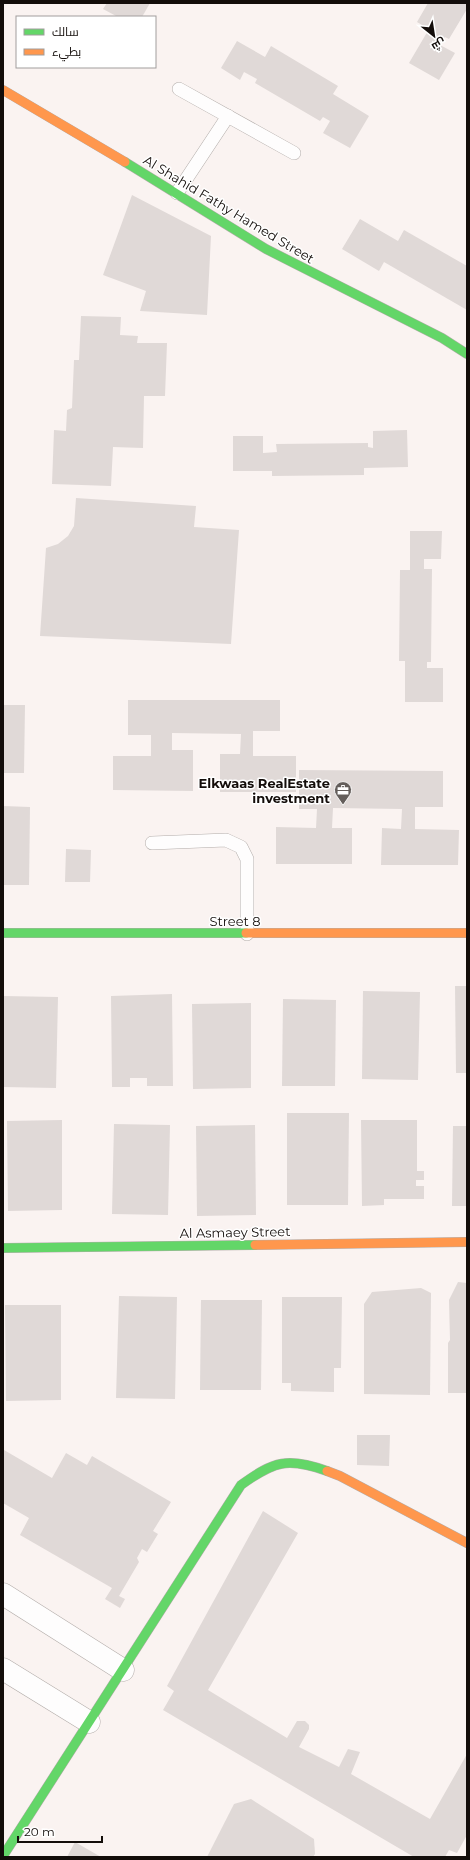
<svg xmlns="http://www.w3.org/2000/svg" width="470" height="1860" font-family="Montserrat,Cairo,sans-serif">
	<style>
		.building { fill: #e0d9d7 }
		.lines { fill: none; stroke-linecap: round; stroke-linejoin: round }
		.lane-casing { stroke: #b3adaa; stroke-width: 14 }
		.street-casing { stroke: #b3adaa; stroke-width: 23 }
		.fast-casing { stroke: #b3adaa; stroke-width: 10 }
		.slow-casing { stroke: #b3adaa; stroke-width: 10 }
		.lane { stroke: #fefdfd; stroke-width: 13 }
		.street { stroke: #fefdfd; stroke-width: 22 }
		.fast { stroke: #63d668; stroke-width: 9 }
		.slow { stroke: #ff974d; stroke-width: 9 }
		.labels { text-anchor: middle; stroke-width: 3; stroke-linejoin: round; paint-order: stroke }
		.street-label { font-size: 13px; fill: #130d0a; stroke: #fff }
		.poi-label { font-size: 13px; font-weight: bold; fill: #130d0a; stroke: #fff; text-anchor: end }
	</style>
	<rect width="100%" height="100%" fill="#faf3f1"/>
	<g class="building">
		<path d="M107,3H150L142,17H118L103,9Z"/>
		<path d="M428,3H467V9L449,39L445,37L440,45L455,53L439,80L409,63L429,29L417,22Z"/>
		<path d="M237,41L265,57L271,46L338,86L333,94L369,116L350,148L323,133L330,121L323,117L320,121L255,83L257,79L244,72L240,80L221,68Z"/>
		<path d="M132,195L211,236L207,315L140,311L146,291L103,275Z"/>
		<path d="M360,219L398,241L404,230L467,266V310L384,262L379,271L342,249Z"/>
		<path d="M81,316L121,317L120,335L138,336L137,343H167L165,396H144L143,448L113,447L111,486L52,484L54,430L66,431L67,410L72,408L74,360H79Z"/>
		<path d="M407,430L408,467L364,468V475L272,476V471H233V436H263V453L277,452L276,444L368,443V447L373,448V431Z"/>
		<path d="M76,498L196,506L194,527L239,530L231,644L40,636L46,548L58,544L68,536L74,526Z"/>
		<path d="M410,531H442L441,559H424V569H432L431,662H427V668H443V702H405V661H399L400,570H410Z"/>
		<path d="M128,700H280V731H253V756H296V792H220V754H240L241,734L172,733V750H193V791L113,790V756H151V735H128Z"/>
		<path d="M3,705H25L24,773H3Z"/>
		<path d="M299,770L443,771V807H415V829L459,830L458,865H381L382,828L401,829L402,809L333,808L332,828H352V864H276V827L316,828L317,809H299Z"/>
		<path d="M3,806L30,807L29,885H3Z"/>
		<path d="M66,849L91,850L90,882H65Z"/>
		<path d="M455,986H467V1073H456Z"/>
		<path d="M363,991L420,992L418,1080L362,1079Z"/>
		<path d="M172,994L173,1086H147V1078H130V1087H112L111,996Z"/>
		<path d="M3,996L58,997L56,1088L3,1087Z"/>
		<path d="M283,999L336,1000L335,1086H282Z"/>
		<path d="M251,1003V1088L193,1089L192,1004Z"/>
		<path d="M287,1113H349L348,1205H287Z"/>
		<path d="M62,1120V1210L8,1211L7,1121Z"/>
		<path d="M361,1120H417V1171H424V1180H416V1186H424V1199H384V1205L362,1206Z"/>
		<path d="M114,1124L170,1125L168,1215L112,1214Z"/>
		<path d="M255,1125L256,1215L197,1216L196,1126Z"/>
		<path d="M453,1126H467V1206H452Z"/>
		<path d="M458,1282L467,1283V1393H448V1343L450,1340L449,1300Z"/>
		<path d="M421,1288L431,1293L430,1395L364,1394V1304L372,1292Z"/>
		<path d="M119,1296L177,1297L175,1399L116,1398Z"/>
		<path d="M282,1297H342L341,1368H334V1392L291,1391V1383H282Z"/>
		<path d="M201,1300H262L261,1390H200Z"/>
		<path d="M5,1305H61V1400L6,1401Z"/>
		<path d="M357,1435H390L389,1466L357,1465Z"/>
		<path d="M4,1450L52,1478L66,1453L87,1465L92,1456L171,1502L153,1531L158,1534L147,1552L142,1549L137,1558L139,1562L119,1596L125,1599L120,1608L105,1599L112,1588L20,1535L29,1518L3,1503Z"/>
		<path d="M263,1511L298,1533L208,1690L287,1738L297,1721H305L309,1725V1729L299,1747L339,1767L348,1749L360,1752L351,1774L430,1819L467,1754V1835L457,1853L449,1850L445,1857H414L163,1710L174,1691L167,1686Z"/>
		<path d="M251,1799L314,1839L315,1854L313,1857H207L234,1804Z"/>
		<path d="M75,1842L101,1857H67Z"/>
	</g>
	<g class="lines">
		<g class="lane-casing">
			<g id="lane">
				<path d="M179,89L294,153"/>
				<path d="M177,193L228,116"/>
				<path d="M152,843L226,840L241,847L247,859V934"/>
			</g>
		</g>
		<g class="street-casing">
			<g id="street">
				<path d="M3,1594L123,1670"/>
				<path d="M3,1669L89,1722"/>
			</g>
		</g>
		<g class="fast-casing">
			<g id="fast">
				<path d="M125,162L266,249L442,338L467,354"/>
				<path d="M3,933H246"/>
				<path d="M3,1248L255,1245"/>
				<path d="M3,1856L241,1485C274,1461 288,1457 327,1471"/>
			</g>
		</g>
		<g class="slow-casing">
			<g id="slow">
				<path d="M3,90L125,162"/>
				<path d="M246,933H467"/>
				<path d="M255,1245L467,1242"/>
				<path d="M327,1471L340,1476L467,1543"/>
			</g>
		</g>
		<use href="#lane" class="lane"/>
		<use href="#street" class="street"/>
		<use href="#fast" class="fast"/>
		<use href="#slow" class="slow"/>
	</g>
	<defs>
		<g id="office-pin" transform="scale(0.9)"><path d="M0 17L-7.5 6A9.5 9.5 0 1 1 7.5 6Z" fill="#645e5b" stroke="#fff"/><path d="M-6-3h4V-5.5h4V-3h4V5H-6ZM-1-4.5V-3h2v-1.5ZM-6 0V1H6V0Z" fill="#fff"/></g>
	</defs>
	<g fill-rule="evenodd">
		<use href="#office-pin" x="343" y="790"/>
	</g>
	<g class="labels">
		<g class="street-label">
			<text transform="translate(229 209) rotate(31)" y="5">Al Shahid Fathy Hamed Street</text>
			<text x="235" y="926">Street 8</text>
			<text transform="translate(235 1232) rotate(-1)" y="5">Al Asmaey Street</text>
		</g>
		<g class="poi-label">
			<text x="330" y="788">Elkwaas RealEstate<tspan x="330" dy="15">investment</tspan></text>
		</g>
	</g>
	<rect width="470" height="1860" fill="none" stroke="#130d0a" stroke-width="8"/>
	<rect x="16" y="16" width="140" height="52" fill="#ffffff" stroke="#a19e9d"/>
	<rect x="24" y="29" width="20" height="6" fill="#63d668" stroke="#a19e9d"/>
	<text x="52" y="36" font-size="12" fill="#130d0a">سالك</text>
	<rect x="24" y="49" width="20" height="6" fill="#ff974d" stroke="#a19e9d"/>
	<text x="52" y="56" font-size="12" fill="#130d0a">بطيء</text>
	<g transform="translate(434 36) rotate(150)" stroke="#ffffff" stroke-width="3" paint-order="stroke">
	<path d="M0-3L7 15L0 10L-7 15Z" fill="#130d0a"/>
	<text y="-6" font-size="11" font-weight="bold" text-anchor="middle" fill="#130d0a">ش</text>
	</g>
	<path d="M18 1836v6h84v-6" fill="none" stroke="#130d0a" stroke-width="2"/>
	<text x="24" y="1836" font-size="12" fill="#130d0a" stroke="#ffffff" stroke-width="3" paint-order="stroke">20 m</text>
</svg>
